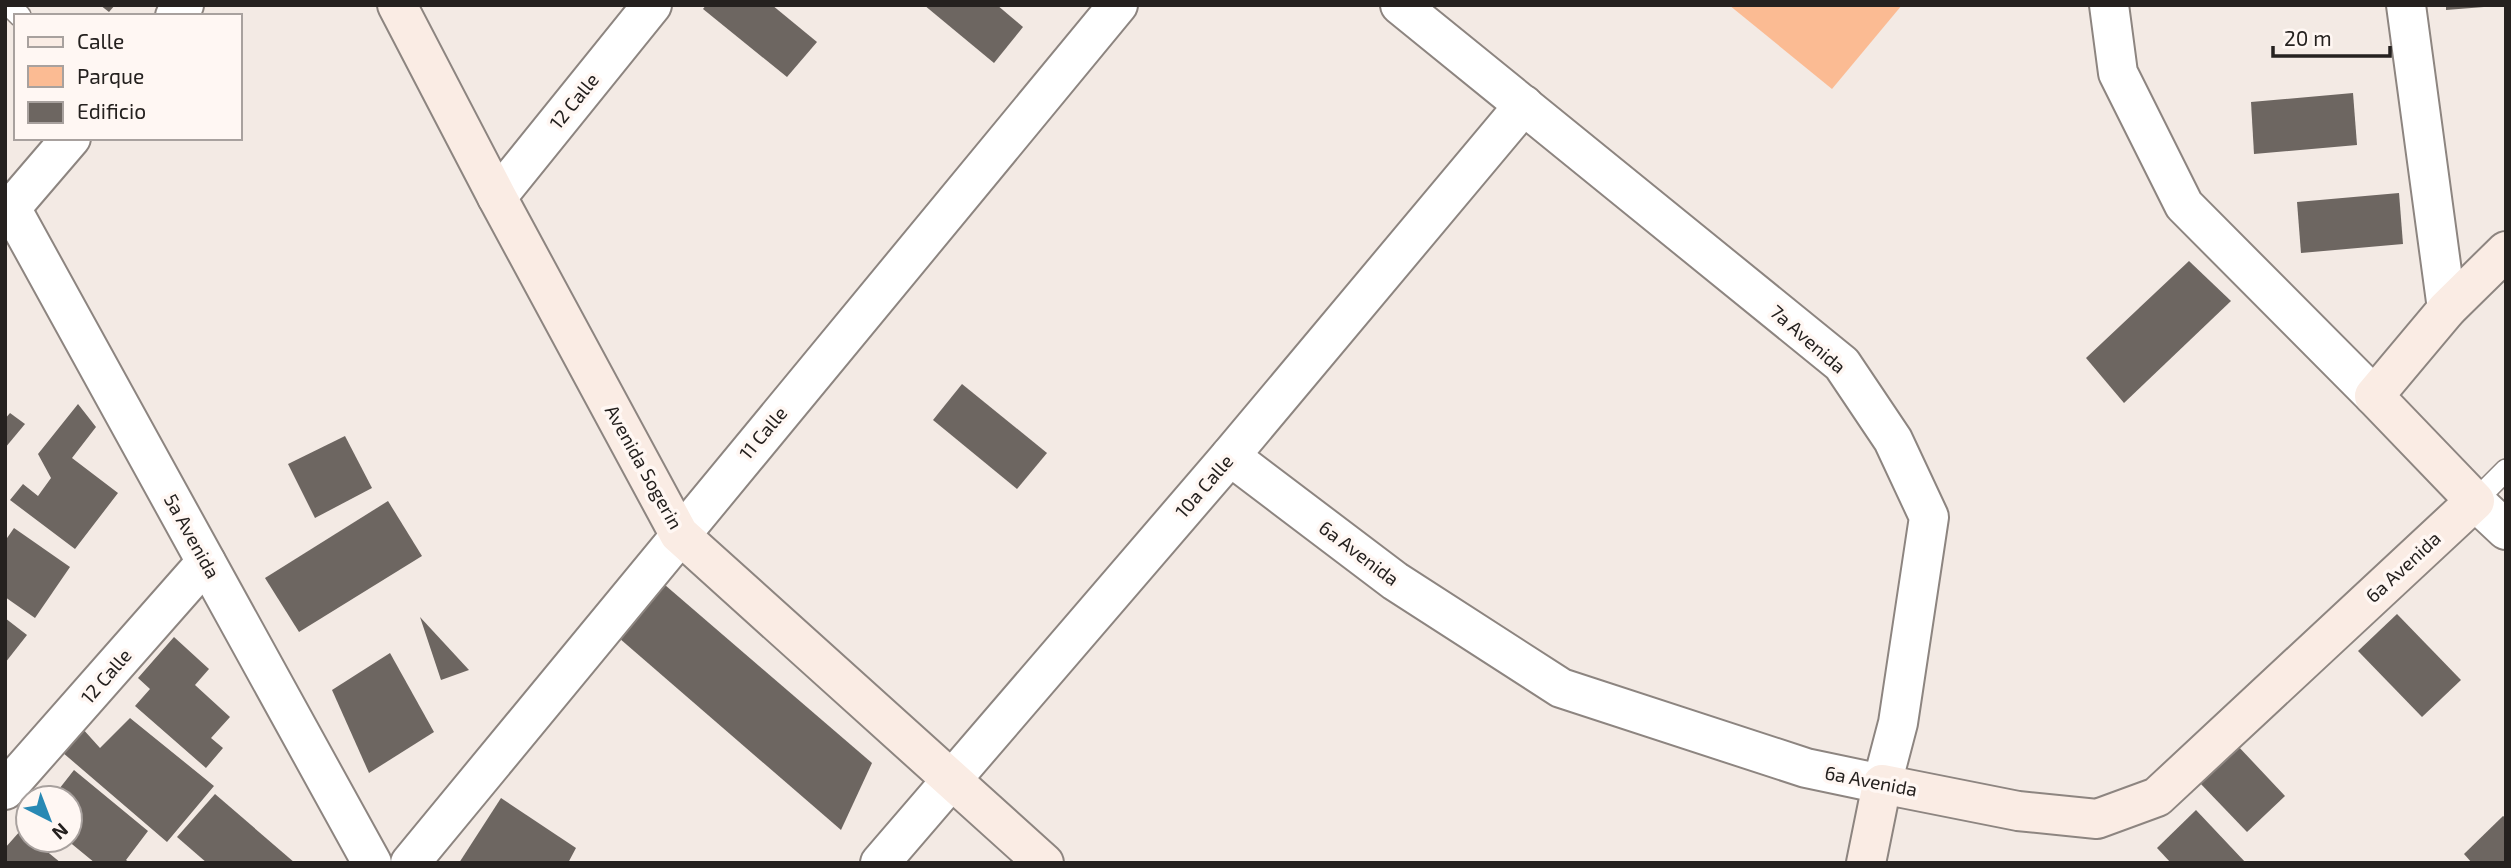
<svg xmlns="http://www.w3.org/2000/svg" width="2511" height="868" font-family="'Exo 2',sans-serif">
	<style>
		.green { fill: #fbbb93 }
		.building { fill: #6d6661 }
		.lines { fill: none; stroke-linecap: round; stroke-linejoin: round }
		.lane-casing { stroke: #8d8580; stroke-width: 24 }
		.street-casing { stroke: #8d8580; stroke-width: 42 }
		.secondary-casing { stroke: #8d8580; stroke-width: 42 }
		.lane { stroke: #fff; stroke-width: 21 }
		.street { stroke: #fff; stroke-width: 38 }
		.secondary { stroke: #faece4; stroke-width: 38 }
		.labels { text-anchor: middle; stroke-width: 7; stroke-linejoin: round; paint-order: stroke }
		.street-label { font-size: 19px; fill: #25211f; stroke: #fff7f3 }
	</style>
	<rect width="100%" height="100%" fill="#f3eae4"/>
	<path class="green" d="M1729,5H1902L1832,89Z"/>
	<g class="building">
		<path d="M100,5H115L109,12Z"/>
		<path d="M706,5H772L817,42L787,77L703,9Z"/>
		<path d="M924,5H997L1023,27L994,63Z"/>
		<path d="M2446,5H2484V7L2446,10Z"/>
		<path d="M2353,93L2357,145L2254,154L2251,102Z"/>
		<path d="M2399,193L2403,244L2301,253L2297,202Z"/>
		<path d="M2189,261L2231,301L2124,403L2086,358Z"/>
		<path d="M962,384L1047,453L1017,489L933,420Z"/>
		<path d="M78,404L96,427L72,458L118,493L75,549L10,500L23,484L38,496L51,478L38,454Z"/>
		<path d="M10,413L25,424L5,448V419Z"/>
		<path d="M345,436L372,488L315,518L288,464Z"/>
		<path d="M388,501L422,556L299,632L265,578Z"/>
		<path d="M14,528L70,567L35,618L5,597V541Z"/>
		<path d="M665,585L872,763L841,830L619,638Z"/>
		<path d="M2397,614L2461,680L2422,717L2358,651Z"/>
		<path d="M420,617L469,670L441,680Z"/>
		<path d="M5,618L27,635L5,663Z"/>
		<path d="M174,637L209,669L195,685L230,717L211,738L223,748L206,768L135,706L150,689L138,678Z"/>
		<path d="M390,653L434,732L369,773L332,690Z"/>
		<path d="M130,718L214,786L167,842L62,752L82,728L100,748Z"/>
		<path d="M2237,745L2285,796L2247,832L2199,782Z"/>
		<path d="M74,770L148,831L126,860L130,863H95L67,840H70V798H52Z"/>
		<path d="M215,794L295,863H207L177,837Z"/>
		<path d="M501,798L576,848L568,863H459Z"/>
		<path d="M2196,810L2246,863H2171L2157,848Z"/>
		<path d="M2503,816L2506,818V863H2472L2464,854Z"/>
		<path d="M21,830L28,836V840H33L61,863H5V848Z"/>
	</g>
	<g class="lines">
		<g class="lane-casing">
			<g id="lane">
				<path d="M9,5L20,16"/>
				<path d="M2475,501L2506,470"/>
			</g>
		</g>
		<g class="street-casing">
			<g id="street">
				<path d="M2109,5L2118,73L2184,205L2374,396"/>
				<path d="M2406,5L2447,309"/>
				<path d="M175,16L184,5"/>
				<path d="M497,197L652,5"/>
				<path d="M11,208L372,863"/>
				<path d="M5,215L71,138"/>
				<path d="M1230,456L1395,581L1561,688L1806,768L1882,784L1898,723L1929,517L1893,440L1842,364L1400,5"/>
				<path d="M2475,501L2506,530"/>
				<path d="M5,790L206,562"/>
				<path d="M410,863L1118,5"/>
				<path d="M880,863L1230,456L1524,105"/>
			</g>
		</g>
		<g class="secondary-casing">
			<g id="secondary">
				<path d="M397,5L497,197L679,534L1044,863"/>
				<path d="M1866,863L1882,784L2018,811L2097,819L2157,797L2475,501L2374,396L2447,309L2506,251"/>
			</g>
		</g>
		<use href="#lane" class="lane"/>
		<use href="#street" class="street"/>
		<use href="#secondary" class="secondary"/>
	</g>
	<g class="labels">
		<g class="street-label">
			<text transform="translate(574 101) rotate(-51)" y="7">12 Calle</text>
			<text transform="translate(1808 339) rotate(41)" y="7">7a Avenida</text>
			<text transform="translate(763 433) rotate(-50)" y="7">11 Calle</text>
			<text transform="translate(644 467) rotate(61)" y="7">Avenida Sogerin</text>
			<text transform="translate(1204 486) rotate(-49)" y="7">10a Calle</text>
			<text transform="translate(192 536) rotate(61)" y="7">5a Avenida</text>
			<text transform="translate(1359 553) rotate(37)" y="7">6a Avenida</text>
			<text transform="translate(2403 567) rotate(-43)" y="7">6a Avenida</text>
			<text transform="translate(106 676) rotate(-49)" y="7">12 Calle</text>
			<text transform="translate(1871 781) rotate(11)" y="7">6a Avenida</text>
		</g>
	</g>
	<rect width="2511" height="868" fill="none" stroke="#25211f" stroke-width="14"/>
	<rect x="14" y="14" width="228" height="126" fill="#fff7f3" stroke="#a8a19e" stroke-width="2"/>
	<rect x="28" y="37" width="35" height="10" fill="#faece4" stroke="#a8a19e" stroke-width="2"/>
	<text x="77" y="49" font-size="21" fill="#25211f">Calle</text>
	<rect x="28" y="66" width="35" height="21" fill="#fbbb93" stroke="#a8a19e" stroke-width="2"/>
	<text x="77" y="84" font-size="21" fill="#25211f">Parque</text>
	<rect x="28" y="102" width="35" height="21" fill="#6d6661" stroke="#a8a19e" stroke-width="2"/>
	<text x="77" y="119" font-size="21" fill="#25211f">Edificio</text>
	<g transform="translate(49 819) rotate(138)"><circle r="33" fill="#fff7f3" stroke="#a8a19e" stroke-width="2"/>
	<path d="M0-5L12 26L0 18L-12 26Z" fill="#2989b4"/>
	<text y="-10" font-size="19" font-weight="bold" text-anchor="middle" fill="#25211f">N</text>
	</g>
	<path d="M2273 46v10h117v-10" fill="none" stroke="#25211f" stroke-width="3.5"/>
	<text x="2284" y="46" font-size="21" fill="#25211f" stroke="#fff7f3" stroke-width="5" paint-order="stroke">20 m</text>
</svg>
